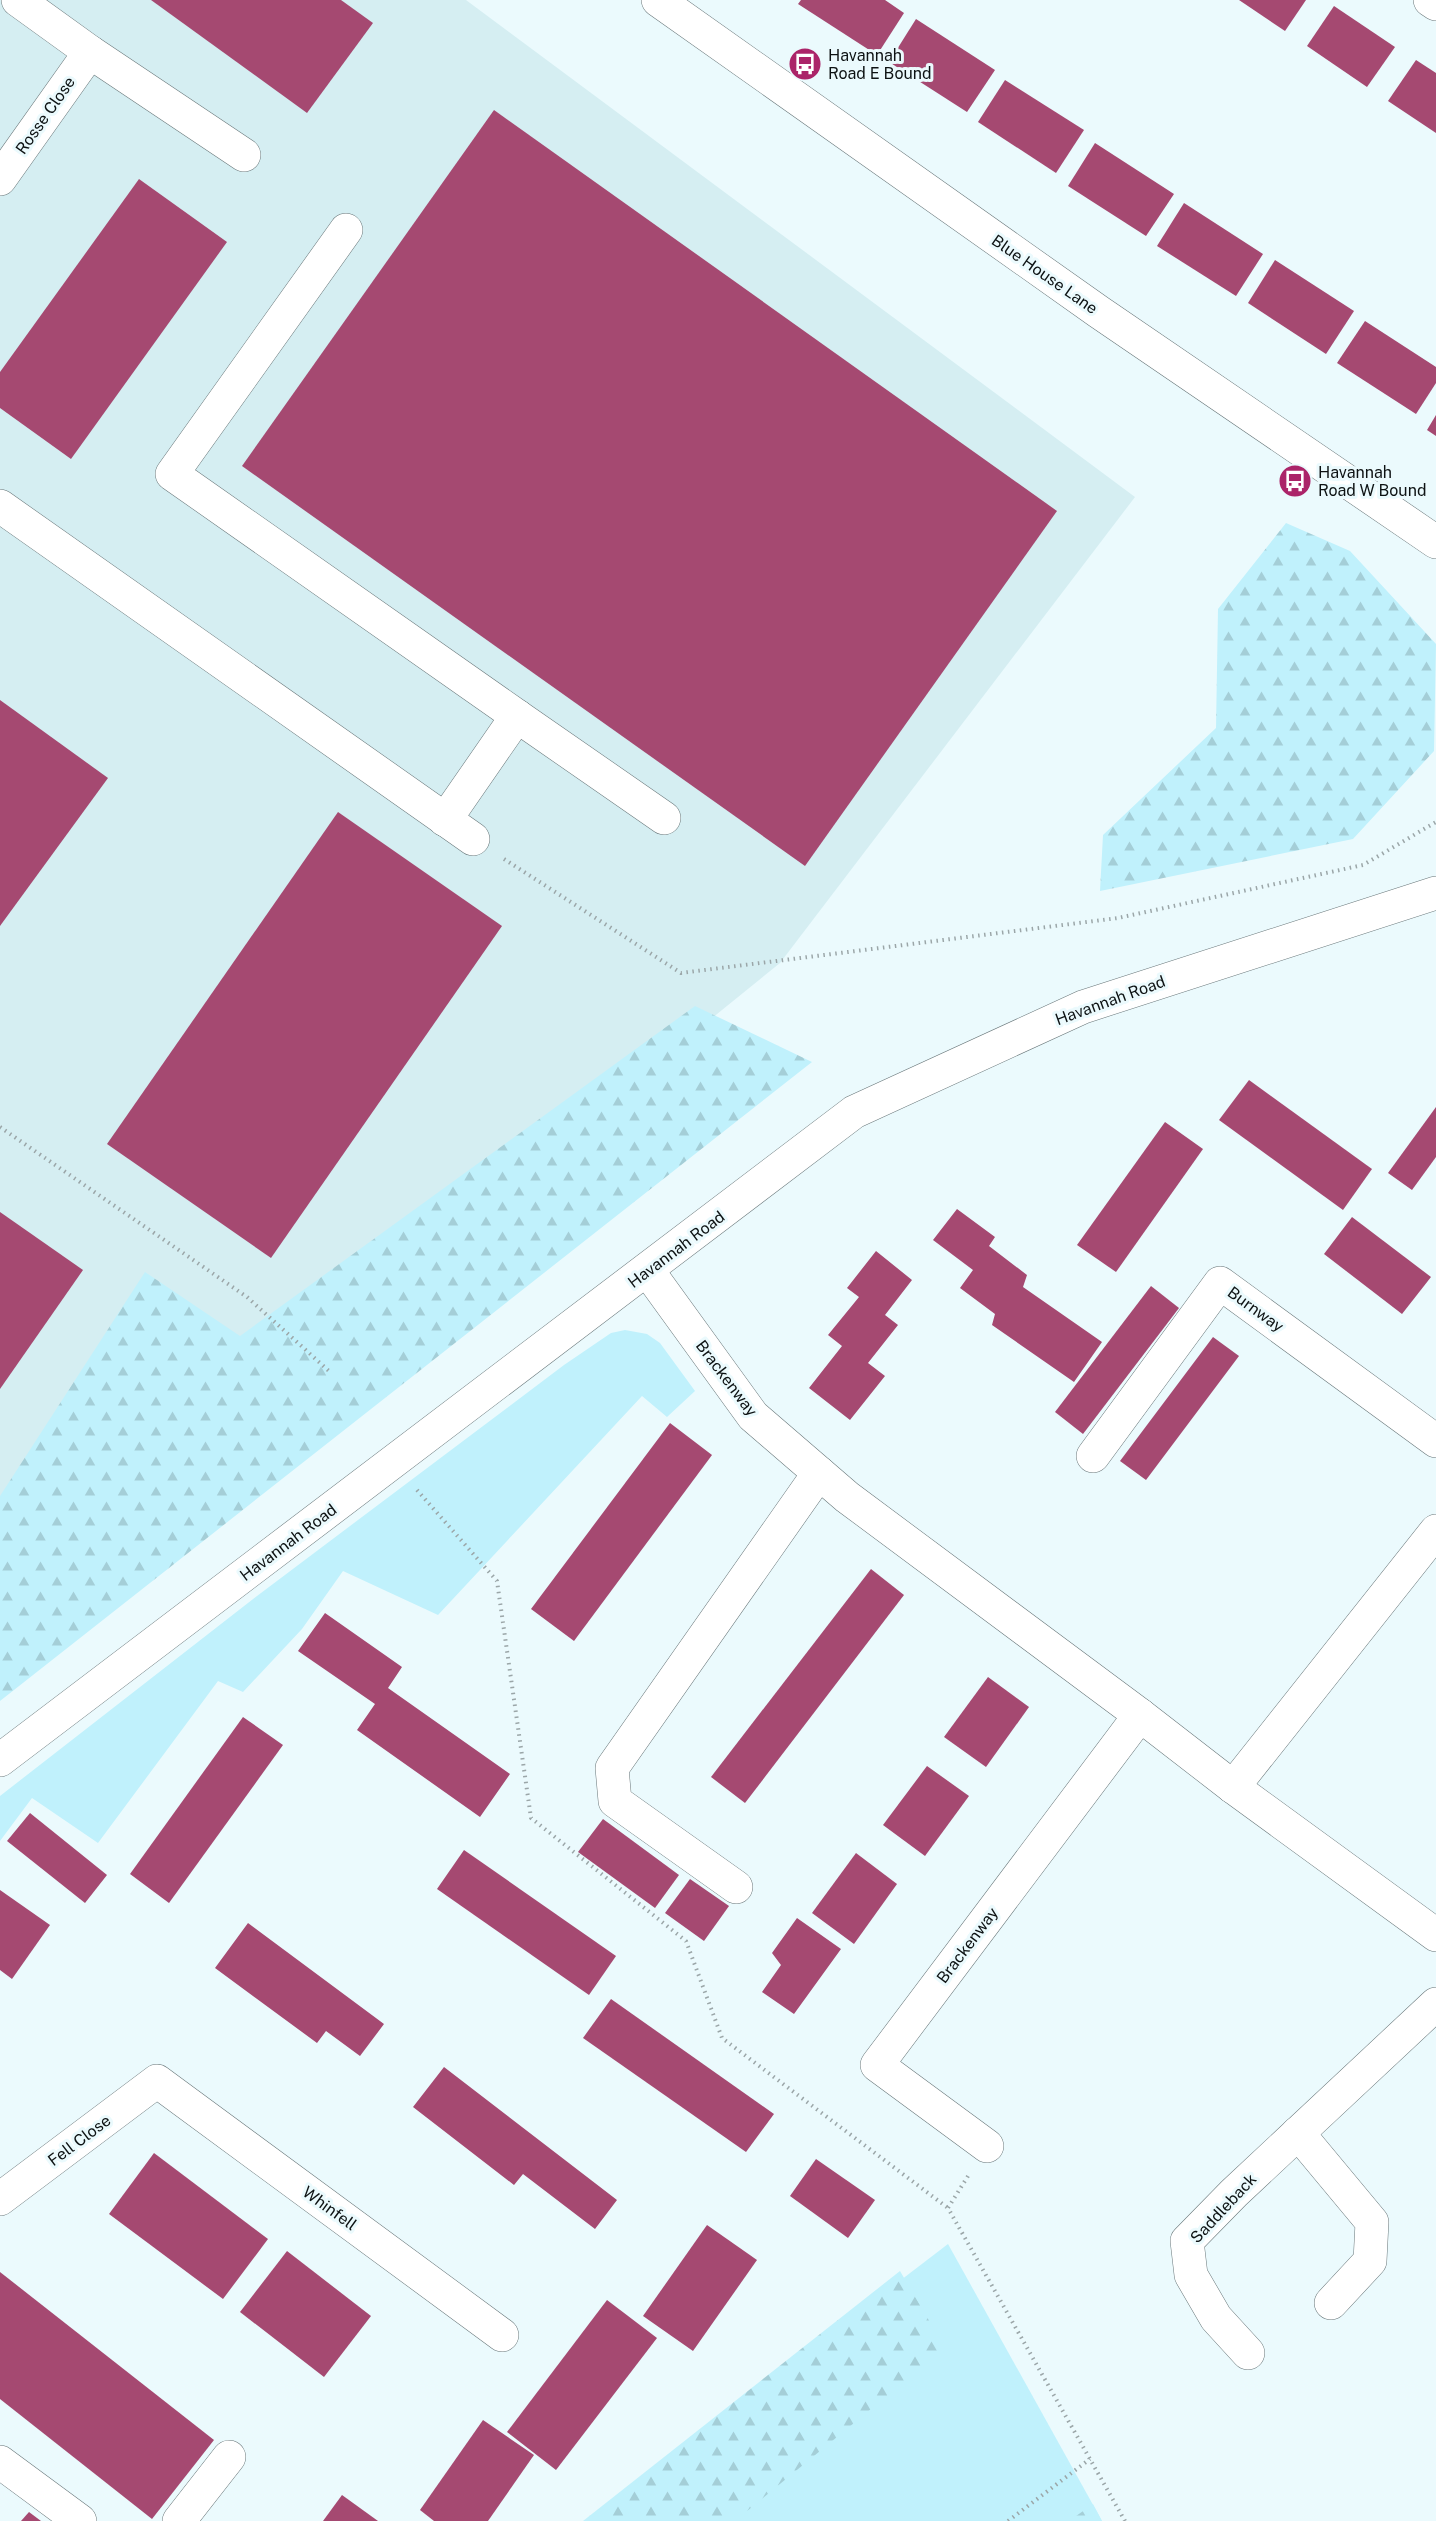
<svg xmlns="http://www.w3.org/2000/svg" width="1436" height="2521" font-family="'Public Sans',sans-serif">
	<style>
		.built { fill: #d5eef2 }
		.grass { fill: #c0f1fc }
		.forest { fill: url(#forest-firs) }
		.building { fill: #a54971 }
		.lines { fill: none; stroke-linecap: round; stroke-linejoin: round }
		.minor-casing { stroke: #69777a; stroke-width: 34 }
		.major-casing { stroke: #69777a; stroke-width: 34 }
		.path { stroke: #9ba6a8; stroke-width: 4; stroke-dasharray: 1.5 4.5; stroke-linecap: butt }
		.minor { stroke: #fff; stroke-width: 33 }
		.major { stroke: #fff; stroke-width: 33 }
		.labels { text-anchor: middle; stroke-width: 6; stroke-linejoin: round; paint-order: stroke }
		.poi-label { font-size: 16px; fill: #0d1213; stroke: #ebfafd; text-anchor: start }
		.street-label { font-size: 16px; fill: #0d1213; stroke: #ebfafd }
	</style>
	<defs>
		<pattern id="forest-firs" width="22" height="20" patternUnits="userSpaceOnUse" patternTransform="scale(1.5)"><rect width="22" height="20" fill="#c0f1fc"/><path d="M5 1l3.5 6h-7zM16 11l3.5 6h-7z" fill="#a4ced7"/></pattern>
	</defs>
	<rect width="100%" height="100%" fill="#ebfafd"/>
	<path class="built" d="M0,0H466L1135,497L780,963L0,1595Z"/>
	<g class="grass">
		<path d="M625,1330L647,1334L660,1343L695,1391L667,1417L642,1396L438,1615L343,1571L302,1629L243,1692L218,1681L98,1843L32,1798L0,1841V1796L257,1596L564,1365L611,1333Z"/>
		<path d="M948,2244L1102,2521H586Z"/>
	</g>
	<g class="forest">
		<path d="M1286,523L1350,551L1436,644L1434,751L1353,839L1100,891L1103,835L1216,728L1218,609Z"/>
		<path d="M695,1006L812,1062L0,1701V1496L145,1272L240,1336Z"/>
		<path d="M900,2271L945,2348L735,2521H583Z"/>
		<path d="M1093,2504L1102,2521H1069Z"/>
	</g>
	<g class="building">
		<path d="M151,0H341L373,23L307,113Z"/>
		<path d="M801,0H885L904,13L877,55L798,4Z"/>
		<path d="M1239,0H1306L1285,31Z"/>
		<path d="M1334,6L1395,47L1367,87L1307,46Z"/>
		<path d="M916,19L995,70L967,112L889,62Z"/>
		<path d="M1416,60L1436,73V133L1388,101Z"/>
		<path d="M1005,80L1084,130L1056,173L978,122Z"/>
		<path d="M494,110L1057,511L805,866L242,466Z"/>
		<path d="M1095,143L1174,194L1146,236L1068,186Z"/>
		<path d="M139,179L227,242L71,459L0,408V372Z"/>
		<path d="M1184,203L1263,254L1236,296L1157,246Z"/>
		<path d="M1275,260L1354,311L1326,354L1248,303Z"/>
		<path d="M1365,321L1436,367V383L1416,414L1337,363Z"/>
		<path d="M1436,415V436L1427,430Z"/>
		<path d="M0,700L108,778L0,926Z"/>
		<path d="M338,812L502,926L271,1258L107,1144Z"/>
		<path d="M1249,1080L1372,1169L1343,1210L1219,1120Z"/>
		<path d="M1436,1107V1157L1412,1190L1388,1173Z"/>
		<path d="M1165,1122L1203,1149L1116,1272L1077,1245Z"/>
		<path d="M957,1209L995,1237L989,1246L1027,1275L1023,1287L1102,1342L1074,1382L992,1325L995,1314L960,1288L973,1270L933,1240Z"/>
		<path d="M0,1212L83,1270L0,1389Z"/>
		<path d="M1352,1217L1431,1277L1402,1314L1324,1254Z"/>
		<path d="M876,1251L912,1280L885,1315L898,1325L868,1363L885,1376L850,1420L809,1388L842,1346L828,1335L859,1297L847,1288Z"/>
		<path d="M1151,1286L1179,1308L1083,1434L1055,1412Z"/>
		<path d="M1213,1337L1239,1356L1146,1480L1120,1461Z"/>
		<path d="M670,1423L712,1455L574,1641L531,1609Z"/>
		<path d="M871,1569L904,1595L745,1803L711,1777Z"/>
		<path d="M325,1613L402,1667L388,1688L510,1774L480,1817L357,1730L375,1704L298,1651Z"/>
		<path d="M988,1677L1029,1707L986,1767L944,1737Z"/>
		<path d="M243,1717L283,1745L169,1903L130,1874Z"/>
		<path d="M927,1766L969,1796L925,1856L883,1825Z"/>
		<path d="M30,1813L107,1875L85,1903L7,1841Z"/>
		<path d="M603,1819L679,1875L655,1908L578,1852Z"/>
		<path d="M464,1850L616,1956L589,1995L437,1889Z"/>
		<path d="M856,1853L897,1884L854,1944L812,1913Z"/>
		<path d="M690,1879L729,1906L704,1941L665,1913Z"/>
		<path d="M0,1890L50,1925L12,1979L0,1970Z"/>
		<path d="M797,1918L841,1949L794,2014L762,1992L781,1965L772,1953Z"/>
		<path d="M248,1923L384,2024L360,2056L326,2031L317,2043L215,1968Z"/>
		<path d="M611,1999L774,2114L746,2152L583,2038Z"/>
		<path d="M444,2067L617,2200L595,2229L523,2174L514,2185L413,2107Z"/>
		<path d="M154,2153L268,2239L223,2299L109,2214Z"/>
		<path d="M816,2159L875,2200L848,2238L790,2196Z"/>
		<path d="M707,2225L757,2260L693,2351L643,2316Z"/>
		<path d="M287,2251L371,2316L324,2377L240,2312Z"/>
		<path d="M0,2272L214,2440L152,2519L0,2399Z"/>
		<path d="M607,2300L657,2338L556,2470L507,2432Z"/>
		<path d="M483,2420L534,2455L488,2521H434L420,2510Z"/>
		<path d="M342,2495L378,2521H323Z"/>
		<path d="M29,2512L41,2521H21Z"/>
	</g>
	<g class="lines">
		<g class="minor-casing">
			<g id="minor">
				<path d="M18,0L90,52L244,155"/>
				<path d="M658,0L1099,312L1436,542"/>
				<path d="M1430,0L1436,4"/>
				<path d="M0,179L90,52"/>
				<path d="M346,230L172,474L517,716L445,820"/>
				<path d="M0,506L473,839"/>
				<path d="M517,716L664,818"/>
				<path d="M648,1271L753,1416L847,1497L1140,1715L1233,1787L1436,1935"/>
				<path d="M1093,1456L1220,1283L1436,1441"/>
				<path d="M1233,1787L1436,1531"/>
				<path d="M736,1887L615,1801L612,1768L819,1473"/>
				<path d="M1298,2133L1372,2222L1370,2261L1331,2303"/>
				<path d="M987,2146L877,2065L1140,1715"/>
				<path d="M0,2199L157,2081L502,2335"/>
				<path d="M1248,2353L1216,2318L1191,2275L1187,2241L1234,2193L1436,2004"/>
				<path d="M0,2462L80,2521"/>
				<path d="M179,2521L229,2457"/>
			</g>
		</g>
		<g class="major-casing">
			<path id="major" d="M0,1760L854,1112L1083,1007L1436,893"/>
		</g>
		<g class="path">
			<path d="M504,859L681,973L1118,918L1363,865L1436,822"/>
			<path d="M0,1127L247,1297L329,1371"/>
			<path d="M417,1490L497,1581L531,1818L686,1941L722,2038L948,2208"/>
			<path d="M968,2176L948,2208L1125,2521"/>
			<path d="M1008,2521L1090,2459"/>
		</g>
		<use href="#minor" class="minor"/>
		<use href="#major" class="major"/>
	</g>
	<defs>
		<g id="bus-disc" transform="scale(1.725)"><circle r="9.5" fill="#ab2469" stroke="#ebfafd"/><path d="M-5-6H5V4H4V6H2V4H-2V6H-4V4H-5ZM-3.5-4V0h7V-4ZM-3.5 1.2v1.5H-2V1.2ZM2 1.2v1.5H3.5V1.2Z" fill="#fff"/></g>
	</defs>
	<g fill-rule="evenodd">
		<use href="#bus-disc" x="805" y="64"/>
		<use href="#bus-disc" x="1295" y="481"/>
	</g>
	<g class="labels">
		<g class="poi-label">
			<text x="828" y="61">Havannah<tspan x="828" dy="18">Road E Bound</tspan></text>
			<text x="1318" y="478">Havannah<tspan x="1318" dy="18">Road W Bound</tspan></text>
		</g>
		<g class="street-label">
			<text transform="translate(45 115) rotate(-55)" y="6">Rosse Close</text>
			<text transform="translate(1045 274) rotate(35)" y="6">Blue House Lane</text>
			<text transform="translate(1110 1000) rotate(-20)" y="6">Havannah Road</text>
			<text transform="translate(676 1249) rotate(-37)" y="6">Havannah Road</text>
			<text transform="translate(1256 1309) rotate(36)" y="6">Burnway</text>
			<text transform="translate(727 1378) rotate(53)" y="6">Brackenway</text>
			<text transform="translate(288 1542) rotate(-37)" y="6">Havannah Road</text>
			<text transform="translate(967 1945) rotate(-53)" y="6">Brackenway</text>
			<text transform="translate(79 2140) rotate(-37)" y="6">Fell Close</text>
			<text transform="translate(330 2208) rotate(36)" y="6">Whinfell</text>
			<text transform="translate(1223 2208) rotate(-47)" y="6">Saddleback</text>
		</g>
	</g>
</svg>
